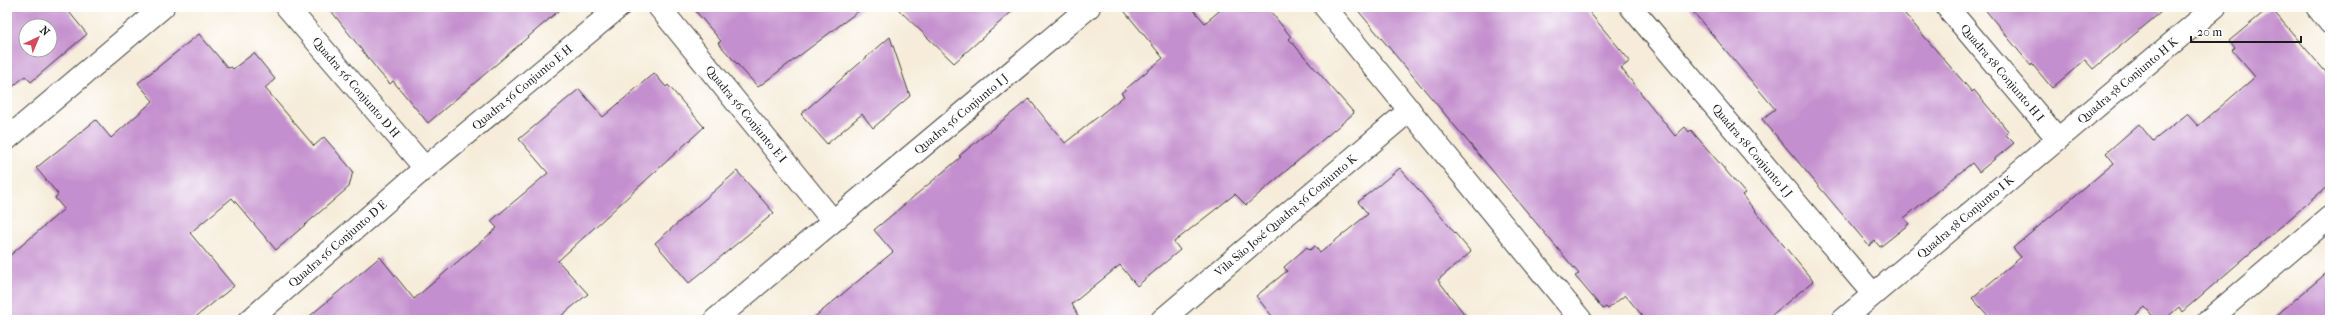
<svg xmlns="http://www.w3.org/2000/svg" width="2337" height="327" font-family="'IM FELL French Canon',serif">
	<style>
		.building { fill: #c48fce; fill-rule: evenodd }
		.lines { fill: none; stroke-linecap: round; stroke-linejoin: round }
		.minor-casing { stroke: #3d3b38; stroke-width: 24 }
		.minor { stroke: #fff; stroke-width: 22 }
		.labels { text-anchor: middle; stroke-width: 3; stroke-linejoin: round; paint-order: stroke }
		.street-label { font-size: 12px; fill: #1c1c1c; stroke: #fff }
	</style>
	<rect width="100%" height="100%" fill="#fff"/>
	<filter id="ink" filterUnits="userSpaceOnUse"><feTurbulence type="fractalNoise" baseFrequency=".025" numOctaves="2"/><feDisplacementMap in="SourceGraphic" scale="8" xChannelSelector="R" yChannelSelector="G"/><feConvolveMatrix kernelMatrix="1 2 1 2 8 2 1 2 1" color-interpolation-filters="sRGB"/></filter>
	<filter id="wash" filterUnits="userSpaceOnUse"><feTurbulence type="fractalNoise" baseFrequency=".012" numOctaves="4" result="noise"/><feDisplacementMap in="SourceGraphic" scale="16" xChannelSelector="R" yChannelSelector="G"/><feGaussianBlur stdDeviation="0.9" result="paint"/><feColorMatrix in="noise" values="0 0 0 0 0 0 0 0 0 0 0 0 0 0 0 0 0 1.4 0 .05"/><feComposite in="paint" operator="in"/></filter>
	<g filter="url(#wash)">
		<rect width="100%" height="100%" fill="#f6ecd9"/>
		<g id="blocks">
			<g class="building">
				<path d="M7,7H65L87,34L31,82L25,76L7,92ZM26,26H50V50H26Z"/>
				<path d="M328,7H563L428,123L393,81L390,84L380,73Z"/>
				<path d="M692,7H864L758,87L718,43L721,41Z"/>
				<path d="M896,7H1017L954,63Z"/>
				<path d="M1121,7H1191L1205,23L1224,7H1267L1291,37L1289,39L1354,113L1246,205L1235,194L1174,242L1180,250L1137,286L1120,265L1072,304L1080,320H811L893,252L874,230L961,157L959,156L1029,99L1065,143L1124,96L1121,93L1163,58Z"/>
				<path d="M1355,7H1585L1630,61L1621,68L1675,136L1685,127L1689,132L1691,130L1745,193L1742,195L1813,281L1766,320H1646L1625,295L1608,309L1606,307L1603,309L1575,276L1579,274Z"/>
				<path d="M1689,7H1899L1972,92L1974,90L2009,132L2006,135L2014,143L1979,172L1972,163L1904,218L1909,224L1880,247L1875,241L1869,246L1762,119L1775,109Z"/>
				<path d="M1983,7H2167L2093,69L2085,60L2052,88L2032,64L2031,66Z"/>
				<path d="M2270,7L2330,77V184L2182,312L2179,307L2164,320H2156L2145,307L2130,320H1992L1972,298L2021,257L2013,248L2114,163L2106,153L2139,124L2153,141L2187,114L2198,126L2255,77L2232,50L2235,48L2229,41Z"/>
				<path d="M199,34L228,68L231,67L233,69L254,53L275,79L265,88L314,146L324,137L353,171L349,187L276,250L232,198L190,233L234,286L192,320H7V258L64,209L55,198L58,194L36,168L96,120L111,138L153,101L138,83Z"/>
				<path d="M890,37L910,96L873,128L862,114L827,144L801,114Z"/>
				<path d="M654,73L666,87L668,85L704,127L558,261L588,294L556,320H305L380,257L414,299L497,228L491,221L548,173L519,139L579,89L603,117Z"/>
				<path d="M1400,168L1471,252L1438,280L1469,320H1275L1256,296L1287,271L1284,267L1307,247L1310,250L1315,246L1320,253L1368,214L1358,202Z"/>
				<path d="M737,171L774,213L689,283L655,243Z"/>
				<path d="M2330,270V320H2271Z"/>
			</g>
		</g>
	</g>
	<g filter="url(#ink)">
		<use href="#blocks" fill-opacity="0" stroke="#3d3b38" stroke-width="1"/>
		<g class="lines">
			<g class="minor-casing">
				<g id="minor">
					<path id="s1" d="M287,7L425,168"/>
					<path id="s2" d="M659,7L833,221"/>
					<path d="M1325,7L1581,320"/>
					<path id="s3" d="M1631,7L1873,294"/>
					<path id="s4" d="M1947,7L2058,139"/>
					<path d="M2317,7L2330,23"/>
					<path d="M7,139L163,7"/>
					<path id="s5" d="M250,320L425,168L619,7"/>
					<path id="s6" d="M715,320L1089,7"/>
					<path id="s7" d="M1162,320L1410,110"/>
					<path id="s8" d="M1843,320L2215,7"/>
					<path d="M2209,320L2330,217"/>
				</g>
			</g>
			<use href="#minor" class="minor"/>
		</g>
	</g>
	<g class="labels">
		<g class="street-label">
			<text dy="4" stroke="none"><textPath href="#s4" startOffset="86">Quadra 58 Conjunto H I</textPath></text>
			<text dy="4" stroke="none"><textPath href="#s8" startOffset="372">Quadra 58 Conjunto H K</textPath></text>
			<text dy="4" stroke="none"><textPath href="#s1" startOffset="106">Quadra 56 Conjunto D H</textPath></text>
			<text dy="4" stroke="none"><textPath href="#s5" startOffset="358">Quadra 56 Conjunto E H</textPath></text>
			<text dy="4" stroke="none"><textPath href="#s2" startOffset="138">Quadra 56 Conjunto E I</textPath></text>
			<text dy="4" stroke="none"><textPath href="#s6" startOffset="321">Quadra 56 Conjunto I J</textPath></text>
			<text dy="4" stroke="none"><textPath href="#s3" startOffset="188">Quadra 58 Conjunto I J</textPath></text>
			<text dy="4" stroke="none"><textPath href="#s7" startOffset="162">Vila São José Quadra 56 Conjunto K</textPath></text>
			<text dy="4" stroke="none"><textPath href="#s8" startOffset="160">Quadra 58 Conjunto I K</textPath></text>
			<text dy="4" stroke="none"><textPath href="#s5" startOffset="116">Quadra 56 Conjunto D E</textPath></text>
		</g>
	</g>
	<rect width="2337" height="327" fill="none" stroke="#fff" stroke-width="24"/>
	<g transform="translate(38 38) rotate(44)"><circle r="19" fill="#ffffff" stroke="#a4a4a4"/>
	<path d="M0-3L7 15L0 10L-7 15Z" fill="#d1495b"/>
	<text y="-6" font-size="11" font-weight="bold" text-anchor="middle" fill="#1c1c1c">N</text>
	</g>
	<path d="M2191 36v6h110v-6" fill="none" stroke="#1c1c1c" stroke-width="2"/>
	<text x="2197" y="36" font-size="12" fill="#1c1c1c" stroke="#ffffff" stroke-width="3" paint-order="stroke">20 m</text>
</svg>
